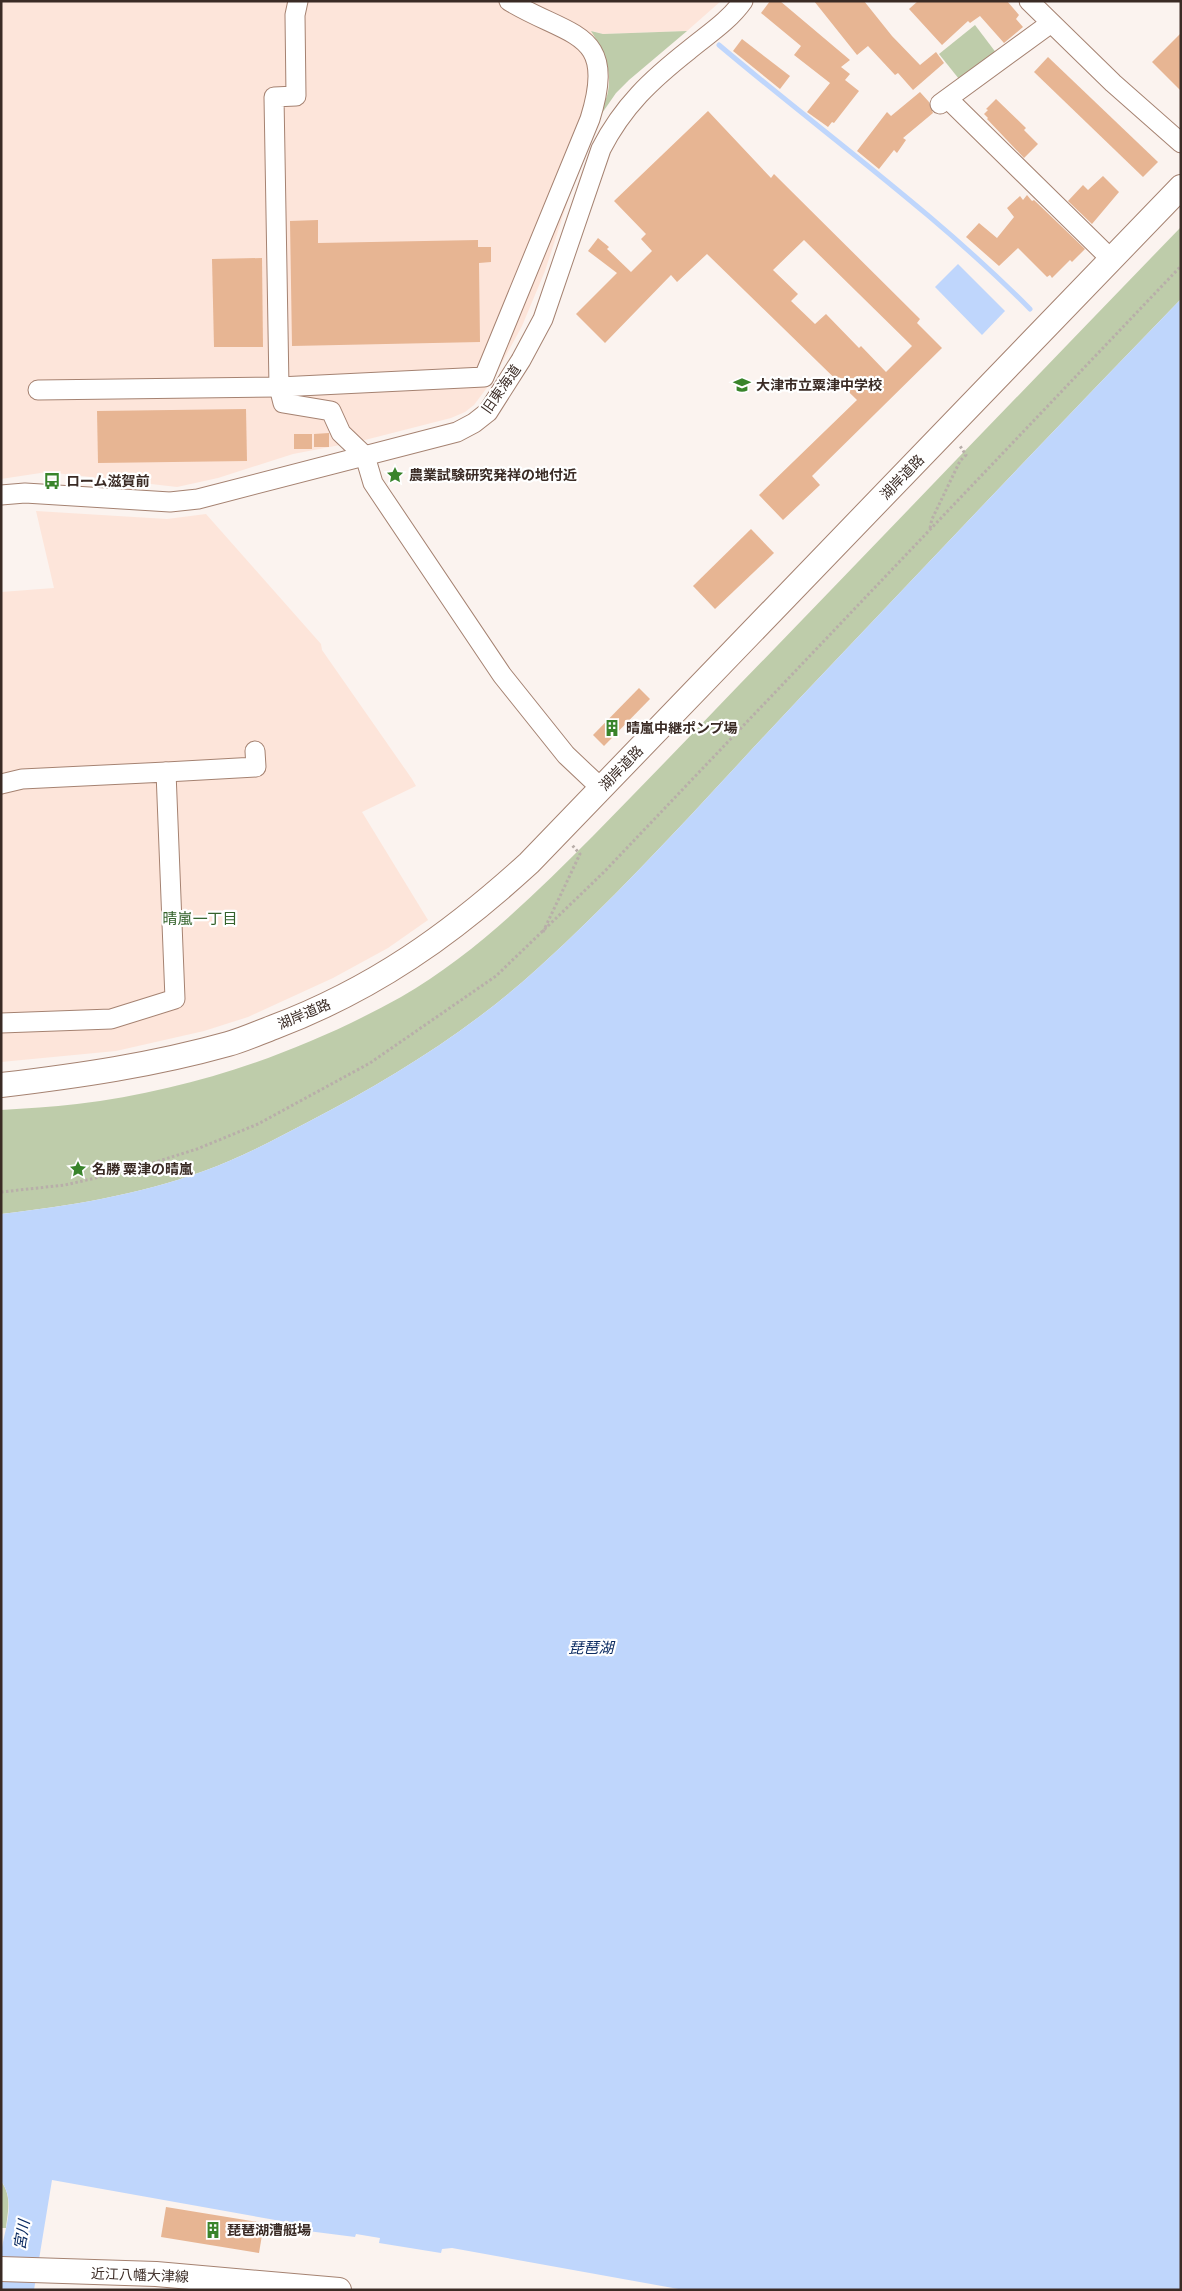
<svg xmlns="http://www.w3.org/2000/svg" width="1182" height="2291" font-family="'Titillium Web','Noto Sans JP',sans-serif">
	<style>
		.industrial { fill: #fde5da }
		.green { fill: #beccaa }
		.water { fill: #bfd6fc }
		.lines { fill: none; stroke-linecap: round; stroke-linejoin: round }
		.stream { stroke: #bfd6fc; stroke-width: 5 }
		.building { fill: #e7b593; fill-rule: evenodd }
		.minor-casing { stroke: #a58271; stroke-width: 21 }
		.major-casing { stroke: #a58271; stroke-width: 26 }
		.path { stroke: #b8aea9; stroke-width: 3; stroke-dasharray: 2.5 2.5; stroke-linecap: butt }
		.minor { stroke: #fff; stroke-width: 19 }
		.major { stroke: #fff; stroke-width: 24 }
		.labels { text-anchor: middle; stroke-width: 4.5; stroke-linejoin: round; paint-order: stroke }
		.poi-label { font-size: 14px; font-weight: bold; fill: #3a2b25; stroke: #fff; text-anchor: start }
		.street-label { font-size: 14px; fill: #3a2b25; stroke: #fff }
		.neighbourhood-label { font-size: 15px; fill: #33622b; stroke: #fff }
		.water-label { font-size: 15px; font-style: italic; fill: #0b2b61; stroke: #fff }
	</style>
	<rect width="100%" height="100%" fill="#fbf3ef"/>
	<g class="industrial">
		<path d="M1,1H721L687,31L603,34L592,31L605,54L609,78L607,95L589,136L545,271L522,326L492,381L474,405L465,412L451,418L361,441L293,454L218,478L177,487L47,472L1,479Z"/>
		<path d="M36,511L167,519L206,514L321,644L322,650L412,779L416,786L362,812L428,920L388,948L333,978L248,1017L204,1031L116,1051L1,1062V592L54,588Z"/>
	</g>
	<g class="green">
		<path d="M975,25L997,54L959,79L939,54Z"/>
		<path d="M591,31L603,34L687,31L629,80L616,93L598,119C600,110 604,104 607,96C614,72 603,50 591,31Z"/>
		<path d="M1181,227V299C1053,431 926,565 799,699C713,790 630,885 537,969C469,1031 389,1080 308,1122C274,1140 240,1158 204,1171C138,1195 70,1206 1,1214V1110C27,1108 52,1107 77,1104C192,1090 300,1053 401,997C474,955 534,895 593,836C634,794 675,752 715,710C871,549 1025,388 1181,227Z"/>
		<path d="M1,2181C12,2196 8,2211 6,2228H1Z"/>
	</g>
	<g class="water">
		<path d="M958,264L1005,311L982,335L935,287Z"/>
		<path d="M1181,299V2290H684L452,2248L442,2249L441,2253L379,2243L380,2238L356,2234L355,2237L292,2229V2223L52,2180L34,2290H1C1,2278 0,2266 1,2254C4,2230 17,2202 1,2181V1214C70,1206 138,1195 204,1171C240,1158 274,1140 308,1122C389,1080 469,1031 537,969C630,885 713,790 799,699C926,565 1053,431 1181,299Z"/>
	</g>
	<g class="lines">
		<path class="stream" d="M719,45C823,133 934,212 1030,309"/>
	</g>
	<g class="building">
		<path d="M770,1H780L850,60L841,67L850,74L845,80L859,91L834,123L832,122L828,127L807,112L830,83L794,55L801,46L761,13Z"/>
		<path d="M814,1H864L892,36L920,65L936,52L944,63L913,90L898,73L895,75L868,46L857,55Z"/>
		<path d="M918,1H1007L1019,15L1016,19L1023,27L1004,43L980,16L970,23L968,21L942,45L909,9Z"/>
		<path d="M1181,33V91L1152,62Z"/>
		<path d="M742,39L790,76L780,89L733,51Z"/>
		<path d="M1048,57L1158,162L1143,177L1034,72Z"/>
		<path d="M920,92L929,102L933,113L903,138L906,140L897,153L894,150L879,169L857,151L887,112L891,116Z"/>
		<path d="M996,99L1026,128L1024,130L1038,144L1024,158L987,119L988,118L984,114L988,110L986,109Z"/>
		<path d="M708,111L771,178L774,174L920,319L917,323L942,348L812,476L820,485L783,520L759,495L857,400L707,254L677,282L671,275L605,343L576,314L617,273L588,251L598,238L609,247L607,249L631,272L652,251L641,239L646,234L614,201ZM804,240L912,346L886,372L861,346L859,348L826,314L815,324L791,301L798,294L773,270Z"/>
		<path d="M1103,176L1119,192L1092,224L1068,201L1083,185L1088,190Z"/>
		<path d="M1027,195L1032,201L1034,200L1085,249L1072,262L1070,260L1052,278L1050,275L1047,277L1018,248L999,266L966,237L979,223L997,238L1014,217L1007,208L1020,196L1023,200Z"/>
		<path d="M318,220V243L478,240V247H491V262L479,263L480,342L292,346L290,221Z"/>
		<path d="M262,258L263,347H214L212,259Z"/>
		<path d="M246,409L247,461L98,463L97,411Z"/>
		<path d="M329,433V447H314V434Z"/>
		<rect x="294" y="434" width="18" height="15"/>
		<path d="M751,529L774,553L715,609L693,586Z"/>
		<path d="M639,688L650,699L604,746L593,735Z"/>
		<path d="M166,2207L264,2223L259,2253L161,2237Z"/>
	</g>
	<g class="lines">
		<g class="minor-casing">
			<g id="minor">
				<path d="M298,1L295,15L296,96L274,97L279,387L283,403L331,411L341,433L365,456L373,483L502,675L566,755L601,788"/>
				<path d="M1029,1L1113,83L1181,143"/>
				<path d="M948,99L1111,259"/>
				<path d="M940,104L1051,23"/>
				<path d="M38,390L279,387L484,377L590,119C618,30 570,38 509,1"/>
				<path d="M1,495L25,493L170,502L198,499L457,432L474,423L488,412L521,360L543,319L601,149C623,106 651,80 689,50C707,35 729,21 743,1"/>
				<path d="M166,772L256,767L255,751"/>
				<path d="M1,784L22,779L166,772L175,999L111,1019L1,1023"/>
			</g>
		</g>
		<g class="major-casing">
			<g id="major">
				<path d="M1,1085C78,1076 153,1065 228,1044C243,1040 258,1033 274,1027C374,989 450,935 529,863L1181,187"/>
				<path d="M1,2269L156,2274L339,2290"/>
			</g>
		</g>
		<g class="path">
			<path d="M930,528L932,519L960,461L966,455L960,446"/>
			<path d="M543,932L580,854L572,845"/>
			<path d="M1,1192L65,1185L130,1170L197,1149L258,1124L370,1063L496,976L604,872L1181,266"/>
		</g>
		<use href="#minor" class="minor"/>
		<use href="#major" class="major"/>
	</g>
	<defs>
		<g id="school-bare" transform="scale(1.35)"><path d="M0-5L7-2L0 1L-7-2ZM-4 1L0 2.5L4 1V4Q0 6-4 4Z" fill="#39842b" stroke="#fff" stroke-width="2.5" paint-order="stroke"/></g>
		<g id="sight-bare" transform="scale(1.35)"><path d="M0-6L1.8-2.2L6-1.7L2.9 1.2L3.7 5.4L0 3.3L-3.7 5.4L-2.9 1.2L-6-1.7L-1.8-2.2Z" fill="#39842b" stroke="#fff" stroke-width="2.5" paint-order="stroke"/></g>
		<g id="bus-bare" transform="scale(1.35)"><path d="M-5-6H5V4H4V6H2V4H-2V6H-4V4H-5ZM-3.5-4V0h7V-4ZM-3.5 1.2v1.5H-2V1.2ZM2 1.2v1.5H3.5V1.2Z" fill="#39842b" stroke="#fff" stroke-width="2.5" paint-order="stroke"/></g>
		<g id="building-bare" transform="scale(1.35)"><path d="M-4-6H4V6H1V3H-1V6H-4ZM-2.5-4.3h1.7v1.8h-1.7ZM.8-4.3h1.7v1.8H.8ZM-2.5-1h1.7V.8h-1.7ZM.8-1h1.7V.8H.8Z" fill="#39842b" stroke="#fff" stroke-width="2.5" paint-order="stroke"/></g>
	</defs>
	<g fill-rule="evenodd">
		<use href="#school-bare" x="742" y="385"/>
		<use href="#sight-bare" x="395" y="475"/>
		<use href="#bus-bare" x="52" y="481"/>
		<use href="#building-bare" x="612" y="728"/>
		<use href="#sight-bare" x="78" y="1169"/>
		<use href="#building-bare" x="213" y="2230"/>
	</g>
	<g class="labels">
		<g class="poi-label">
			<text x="756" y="390">大津市立粟津中学校</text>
			<text x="409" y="480">農業試験研究発祥の地付近</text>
			<text x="66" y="486">ローム滋賀前</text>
			<text x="626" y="733">晴嵐中継ポンプ場</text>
			<text x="92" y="1174">名勝 粟津の晴嵐</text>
			<text x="227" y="2235">琵琶湖漕艇場</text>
		</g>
		<g class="street-label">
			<text transform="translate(501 389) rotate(-55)" y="5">旧東海道</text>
			<text transform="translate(902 477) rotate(-46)" y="5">湖岸道路</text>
			<text transform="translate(621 768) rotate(-46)" y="5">湖岸道路</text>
			<text transform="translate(304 1014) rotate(-23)" y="5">湖岸道路</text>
			<text transform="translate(140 2275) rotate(2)" y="5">近江八幡大津線</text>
		</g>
		<g class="neighbourhood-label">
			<text x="200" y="924">晴嵐一丁目</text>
		</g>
		<g class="water-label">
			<text x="591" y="1653">琵琶湖</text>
			<text transform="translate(22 2235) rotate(-81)" y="5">宮川</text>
		</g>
	</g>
	<rect width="1182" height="2291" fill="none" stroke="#3a2b25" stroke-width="5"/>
</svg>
